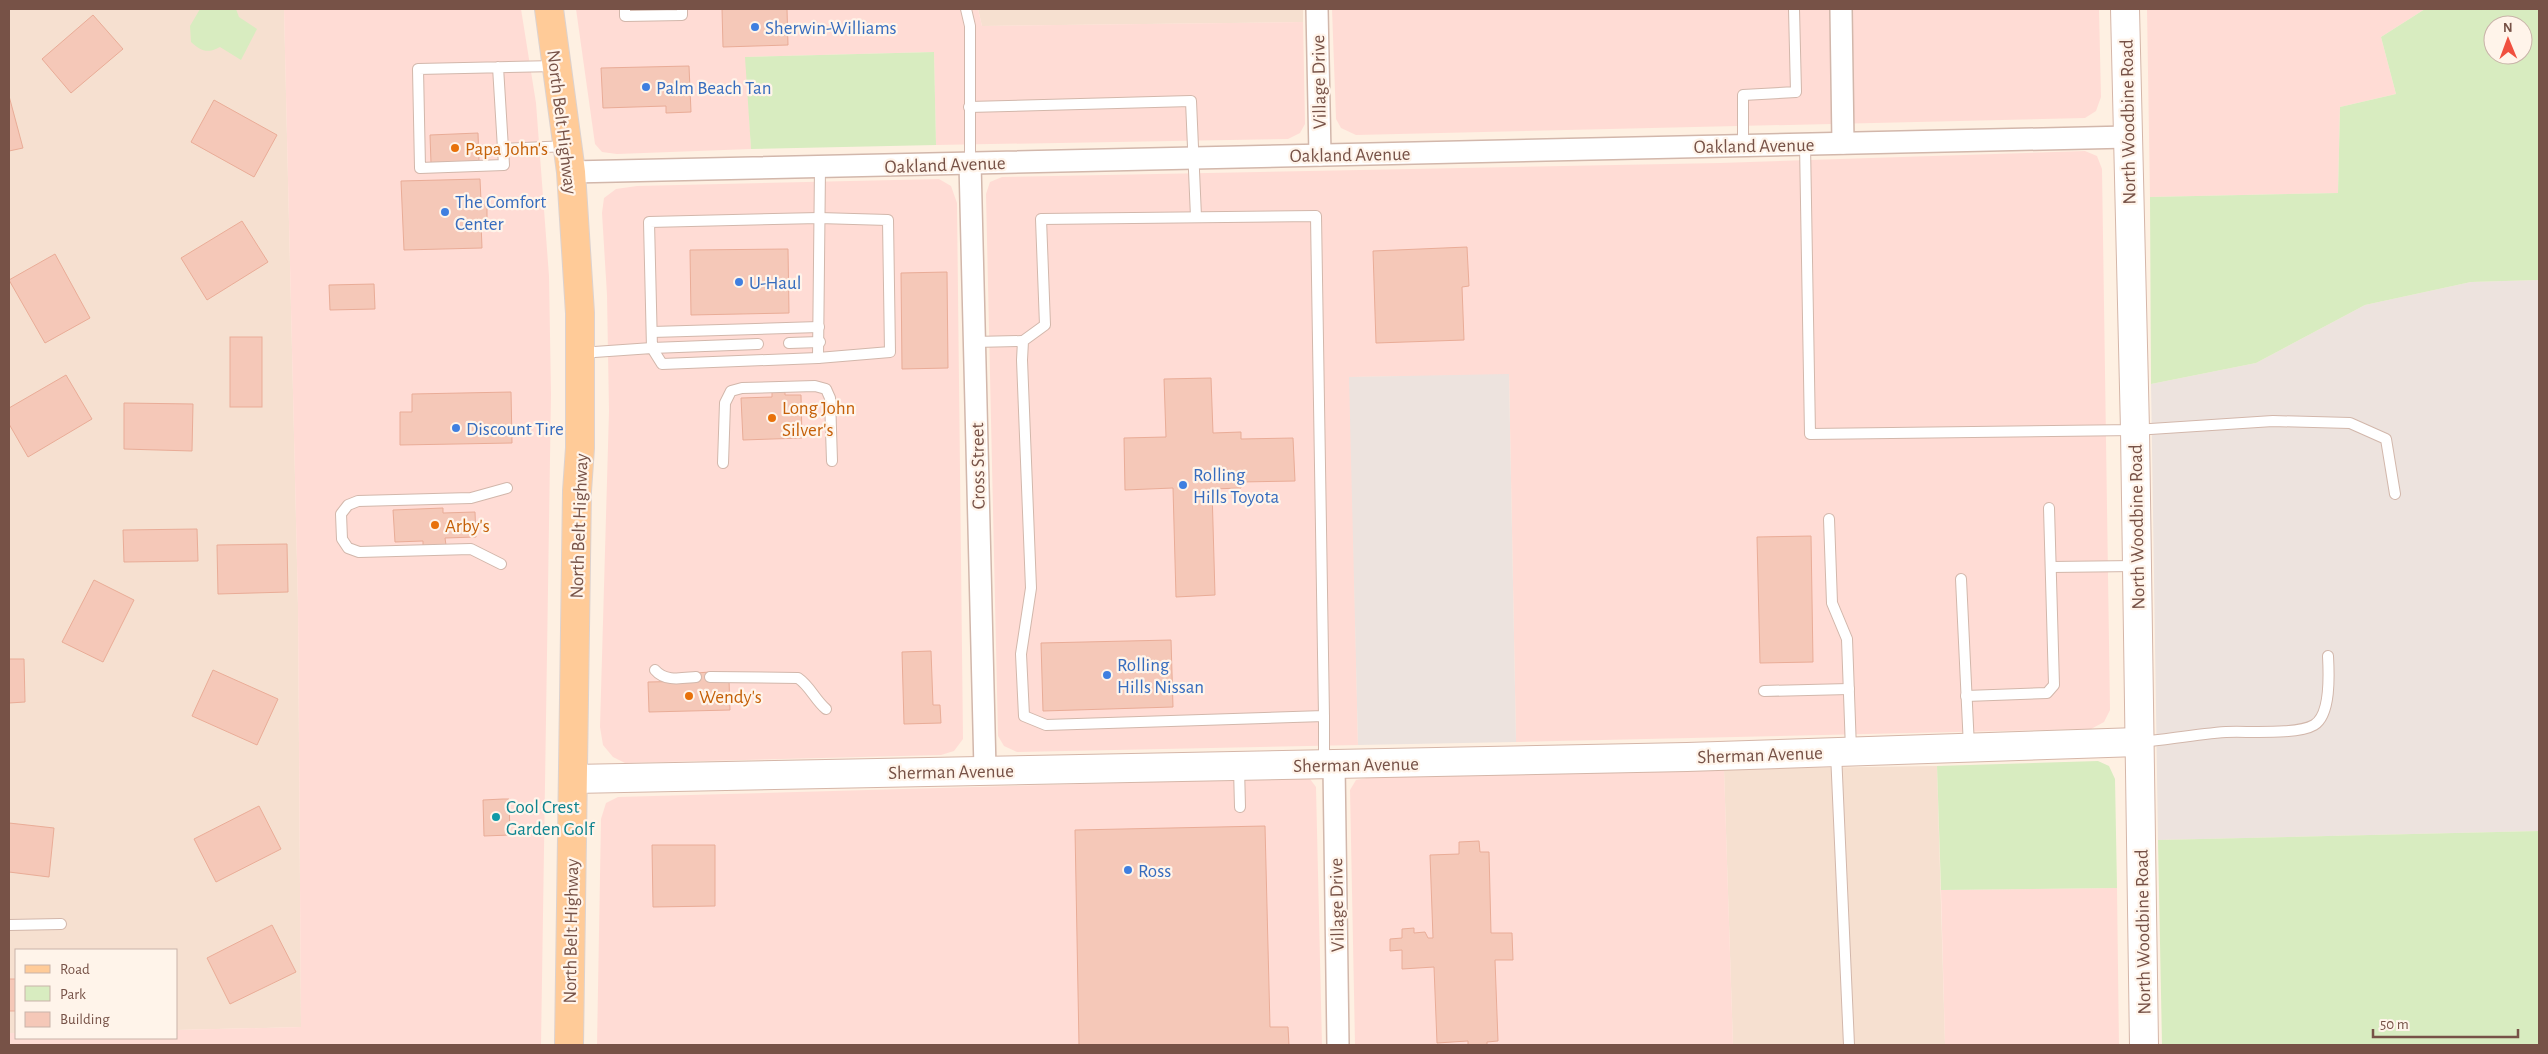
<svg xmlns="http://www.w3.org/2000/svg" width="2548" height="1054" font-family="'Alegreya Sans',sans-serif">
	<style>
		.residential { fill: #f6e0d0 }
		.commercial { fill: #ffdcd5 }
		.industrial { fill: #ede3de }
		.green { fill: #d8ecc0; fill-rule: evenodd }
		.building { fill: #f5c8b8; stroke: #e9ac97 }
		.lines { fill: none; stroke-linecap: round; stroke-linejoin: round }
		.lane-casing { stroke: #d2b7ab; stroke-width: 12 }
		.street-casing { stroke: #d2b7ab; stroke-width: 24 }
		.secondary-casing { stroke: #d5b6a8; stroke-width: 30 }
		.primary-casing { stroke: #dcd2cf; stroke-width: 30 }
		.lane { stroke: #fff; stroke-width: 10 }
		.street { stroke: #fff; stroke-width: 21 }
		.secondary { stroke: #fff; stroke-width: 28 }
		.primary { stroke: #ffcb98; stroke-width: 28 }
		.shop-dot { fill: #3f7fe0; stroke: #fff4ea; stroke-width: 2 }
		.food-dot { fill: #e8710a; stroke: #fff4ea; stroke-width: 2 }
		.culture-dot { fill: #0f9aa8; stroke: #fff4ea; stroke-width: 2 }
		.labels { text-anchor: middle; stroke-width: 4.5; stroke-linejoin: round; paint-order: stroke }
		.shop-label { font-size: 19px; fill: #366cbe; stroke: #fff4ea; text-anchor: start }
		.street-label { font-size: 19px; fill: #775247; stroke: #fff4ea }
		.food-label { font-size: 19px; fill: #c56008; stroke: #fff4ea; text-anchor: start }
		.culture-label { font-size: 19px; fill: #0d838f; stroke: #fff4ea; text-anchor: start }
	</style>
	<rect width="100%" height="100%" fill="#fef0e2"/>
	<g class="residential">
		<path d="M9,9H284L298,606L301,1027L176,1030V950H16V1033H9Z"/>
		<path d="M978,9H1303V22L982,26Z"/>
		<path d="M1937,766L1945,1045H1733L1724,769Z"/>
	</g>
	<g class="commercial">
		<path d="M284,9H521L536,103L549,276L551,394L541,1045H9V1033H16V1038H176V1030L301,1027L298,606Z"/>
		<path d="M576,9H978L982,26L1303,22L1305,124L1300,133L1288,139L936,145L934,52L746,57L751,149L617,154L602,152L595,144Z"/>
		<path d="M1332,9H2099L2101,97L2096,111L2085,118L1356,135L1341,128L1336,119Z"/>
		<path d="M2147,9H2425L2381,37L2396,94L2340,107L2338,193L2150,197Z"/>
		<path d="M2085,151L2097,156L2102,169L2110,710L2104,722L2091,729L1516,742L1509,375L1350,377L1358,745L1017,752L1004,746L998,736L986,194L990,182L1002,177L1720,163Z"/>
		<path d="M939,179L951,186L957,203L963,739L954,751L941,755L625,763L613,757L603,745L600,727L609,411L607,295L602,213L604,198L616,189L637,186Z"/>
		<path d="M1724,769L1733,1045H1355L1350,790L1356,780L1372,777Z"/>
		<path d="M1296,778L1310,779L1316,787L1322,1045H597L601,819L606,803L618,797Z"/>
		<path d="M2117,888L2119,1045H1945L1941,890Z"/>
	</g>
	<g class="industrial">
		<path d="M2539,280V831L2158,840L2151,384L2256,363L2365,305L2471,282Z"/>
		<path d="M1509,374L1516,742L1358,745L1349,377Z"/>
	</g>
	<g class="green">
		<path d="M200,9H236L239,17L257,29L241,60L220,47C207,54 201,51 191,42L190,26Z"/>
		<path d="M2425,9H2539V280L2471,282L2365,305L2256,363L2151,384L2150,197L2338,193L2340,107L2396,94L2381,37ZM2493,25H2523V55H2493Z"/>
		<path d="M934,52L936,145L751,149L745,57Z"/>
		<path d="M2098,761L2109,766L2115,779L2117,888L1941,890L1937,766Z"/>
		<path d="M2539,831V1045H2162L2158,840Z"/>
	</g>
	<g class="building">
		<path d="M722,9H787L788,45L723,47Z"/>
		<path d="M93,15L123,49L71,93L42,59Z"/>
		<path d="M689,66L691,112L666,113V106L603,108L601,68Z"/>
		<path d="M9,96L23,148L9,151Z"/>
		<path d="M214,100L277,135L254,177L191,142Z"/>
		<path d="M478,133L479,161L431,163L430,135Z"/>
		<path d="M480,179L481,201H487V223H481L482,248L404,250L401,181Z"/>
		<path d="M242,221L268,262L207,300L181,258Z"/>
		<path d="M1467,247L1469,286L1462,287L1464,340L1376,343L1373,251Z"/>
		<path d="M788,249L789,313L691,315L690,250Z"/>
		<path d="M55,254L90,318L45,343L9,280Z"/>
		<path d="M947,272L948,368L902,369L901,273Z"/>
		<path d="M374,284L375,309L330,310L329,285Z"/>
		<rect x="230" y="337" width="32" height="70"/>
		<path d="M66,375L92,419L28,457L9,424V408Z"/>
		<path d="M1211,378L1213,433L1241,432V439L1293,438L1295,481L1241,482V488L1212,489L1215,595L1176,597L1173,488L1125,490L1124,438L1166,437L1164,379Z"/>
		<path d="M785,390V395H801L802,438L743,440L741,398L772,397V391Z"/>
		<path d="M511,392L512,443L400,445V412H412V394Z"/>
		<path d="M124,403L193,404L192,451L124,449Z"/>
		<path d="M443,508V513L475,512L476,537L445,538L446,545L423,546V541L395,542L393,510Z"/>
		<path d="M197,529L198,561L124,562L123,530Z"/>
		<path d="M1811,536L1813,662L1760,663L1757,537Z"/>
		<path d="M287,544L288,592L218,594L217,545Z"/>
		<path d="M94,580L134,600L103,662L62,642Z"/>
		<path d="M1171,640L1173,707L1043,711L1041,643Z"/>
		<path d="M931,651L933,705H940L941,723L904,724L902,652Z"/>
		<path d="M9,659H24L25,702L9,703Z"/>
		<path d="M213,670L278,699L257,745L192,716Z"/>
		<path d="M710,672L729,680L730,710L649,712L648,682L696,681V673Z"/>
		<path d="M503,799H509L510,835L484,836L483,800Z"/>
		<path d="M259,806L281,849L216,882L194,839Z"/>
		<path d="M9,823L54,828L49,877L9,872Z"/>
		<path d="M1265,826L1270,1027H1288L1289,1045H1079L1075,830Z"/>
		<path d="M1479,841L1480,852H1489L1491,933H1512L1513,960H1495L1498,1041L1487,1042V1045H1468V1041L1437,1043L1434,967L1402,969V950L1390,951V939L1402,938V929L1414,928V933L1425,932L1428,938H1433L1430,855L1459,854V842Z"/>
		<path d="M652,845H715V906L653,907Z"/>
		<path d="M272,925L296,972L230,1004L207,958Z"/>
		<rect x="9" y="979" width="7" height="32"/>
	</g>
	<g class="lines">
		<g class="lane-casing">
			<g id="lane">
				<path d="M625,9V16L682,15V9"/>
				<path d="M966,9L970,26V163"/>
				<path d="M498,67L504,165L420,168L418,69L556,66"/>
				<path d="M969,107L1191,101L1196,217"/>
				<path d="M1805,144L1810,434L2135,430L2273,421L2350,423L2386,439L2395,494"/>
				<path d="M1743,145V95L1796,92L1794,9"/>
				<path d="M503,149L567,146"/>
				<path d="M652,332L819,327"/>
				<path d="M974,342L1023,341"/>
				<path d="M789,343L820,342"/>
				<path d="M758,344L652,348L649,222L819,218L888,220L890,352L818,358"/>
				<path d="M580,353L652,348L662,364L818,358L820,167"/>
				<path d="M723,463L725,403L731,391L742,388L815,386L826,389L830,398L832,461"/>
				<path d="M1829,519L1832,603L1847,639L1851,750"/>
				<path d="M501,564L471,549L359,552L348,548L342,539L341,514L348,505L358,501L471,498L507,488"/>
				<path d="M2051,567L2136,566"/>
				<path d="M1961,579L1969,747"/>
				<path d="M655,670C665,682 682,678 696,677"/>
				<path d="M710,677L798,678C810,686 815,700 826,709"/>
				<path d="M1764,691L1849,689"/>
				<path d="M1966,696L2047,693L2054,685L2049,508"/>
				<path d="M1324,716L1046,725L1024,716L1021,654L1031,588L1022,360L1023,341L1045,325L1041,219L1316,216L1324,716V764"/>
				<path d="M2142,742C2170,739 2198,734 2226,732C2247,731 2297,735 2314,725C2331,715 2329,674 2328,656"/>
				<path d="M1836,753L1849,1045"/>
				<path d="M1239,768L1240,807"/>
				<path d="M9,925L61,924"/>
			</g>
		</g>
		<g class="street-casing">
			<g id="street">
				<path d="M1317,9L1320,155"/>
				<path d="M1841,9L1843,143"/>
				<path d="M970,163L985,769"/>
				<path d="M571,172L2128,137"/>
				<path d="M1334,765L1338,1045"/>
			</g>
		</g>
		<g class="secondary-casing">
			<g id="secondary">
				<path d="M2125,9L2135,430L2144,1045"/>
				<path d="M573,779L1687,757L2138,742"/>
			</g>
		</g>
		<g class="primary-casing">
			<path id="primary" d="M549,9L571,172L580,313V448L577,491L569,1045"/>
		</g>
		<use href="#lane" class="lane"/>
		<use href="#street" class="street"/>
		<use href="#secondary" class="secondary"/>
		<use href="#primary" class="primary"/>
	</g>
	<g class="shop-dot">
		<circle cx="755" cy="27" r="5"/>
		<circle cx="646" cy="87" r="5"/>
		<circle cx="445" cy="212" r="5"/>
		<circle cx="739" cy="282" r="5"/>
		<circle cx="456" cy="428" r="5"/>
		<circle cx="1183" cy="485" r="5"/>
		<circle cx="1107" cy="675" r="5"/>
		<circle cx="1128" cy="870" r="5"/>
	</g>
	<g class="food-dot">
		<circle cx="455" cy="148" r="5"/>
		<circle cx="772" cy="418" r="5"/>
		<circle cx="435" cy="525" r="5"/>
		<circle cx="689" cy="696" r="5"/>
	</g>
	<circle class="culture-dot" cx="496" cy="817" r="5"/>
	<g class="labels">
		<g class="shop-label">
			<text x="765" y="34">Sherwin-Williams</text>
			<text x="656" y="94">Palm Beach Tan</text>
			<text x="455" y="208">The Comfort<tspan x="455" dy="22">Center</tspan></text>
			<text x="749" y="289">U-Haul</text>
			<text x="466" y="435">Discount Tire</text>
			<text x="1193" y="481">Rolling<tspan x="1193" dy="22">Hills Toyota</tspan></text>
			<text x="1117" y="671">Rolling<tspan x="1117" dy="22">Hills Nissan</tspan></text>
			<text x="1138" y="877">Ross</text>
		</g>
		<g class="street-label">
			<text transform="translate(1318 82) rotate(-91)" y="7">Village Drive</text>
			<text transform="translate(563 122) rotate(83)" y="7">North Belt Highway</text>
			<text transform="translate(2127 122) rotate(-91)" y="7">North Woodbine Road</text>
			<text transform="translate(1754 145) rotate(-1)" y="7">Oakland Avenue</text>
			<text transform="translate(1350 154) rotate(-1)" y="7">Oakland Avenue</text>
			<text transform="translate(945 164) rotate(-2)" y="7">Oakland Avenue</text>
			<text transform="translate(977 466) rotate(-91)" y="7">Cross Street</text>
			<text transform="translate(578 526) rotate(-88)" y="7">North Belt Highway</text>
			<text transform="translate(2136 527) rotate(-91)" y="7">North Woodbine Road</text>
			<text transform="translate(1760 754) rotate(-2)" y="7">Sherman Avenue</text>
			<text transform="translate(1356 764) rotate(-1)" y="7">Sherman Avenue</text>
			<text transform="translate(951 771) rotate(-1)" y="7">Sherman Avenue</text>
			<text transform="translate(1336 905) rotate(-91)" y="7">Village Drive</text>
			<text transform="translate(570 931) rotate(-89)" y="7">North Belt Highway</text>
			<text transform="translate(2142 932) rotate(-91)" y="7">North Woodbine Road</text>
		</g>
		<g class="food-label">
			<text x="465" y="155">Papa John's</text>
			<text x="782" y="414">Long John<tspan x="782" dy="22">Silver's</tspan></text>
			<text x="445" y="532">Arby's</text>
			<text x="699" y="703">Wendy's</text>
		</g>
		<g class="culture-label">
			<text x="506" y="813">Cool Crest<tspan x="506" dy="22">Garden Golf</tspan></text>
		</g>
	</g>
	<rect width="2548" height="1054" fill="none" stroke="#775247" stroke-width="20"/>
	<rect x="15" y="949" width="162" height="90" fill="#fff4ea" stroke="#c9b3a9"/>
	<rect x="25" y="965" width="25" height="8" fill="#ffcb98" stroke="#c9b3a9"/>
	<text x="60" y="974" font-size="15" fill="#775247">Road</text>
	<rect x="25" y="986" width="25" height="15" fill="#d8ecc0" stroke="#c9b3a9"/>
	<text x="60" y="999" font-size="15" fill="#775247">Park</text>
	<rect x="25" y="1012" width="25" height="15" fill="#f5c8b8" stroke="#c9b3a9"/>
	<text x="60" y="1024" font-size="15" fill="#775247">Building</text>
	<g transform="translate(2508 40) rotate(359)"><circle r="24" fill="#fff4ea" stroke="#c9b3a9"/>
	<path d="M0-4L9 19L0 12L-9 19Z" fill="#f0503f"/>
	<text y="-8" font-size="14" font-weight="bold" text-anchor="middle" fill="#775247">N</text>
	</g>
	<path d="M2373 1029v8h145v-8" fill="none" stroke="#775247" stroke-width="2.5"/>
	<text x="2380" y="1029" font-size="15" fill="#775247" stroke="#fff4ea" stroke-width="4" paint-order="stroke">50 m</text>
</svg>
